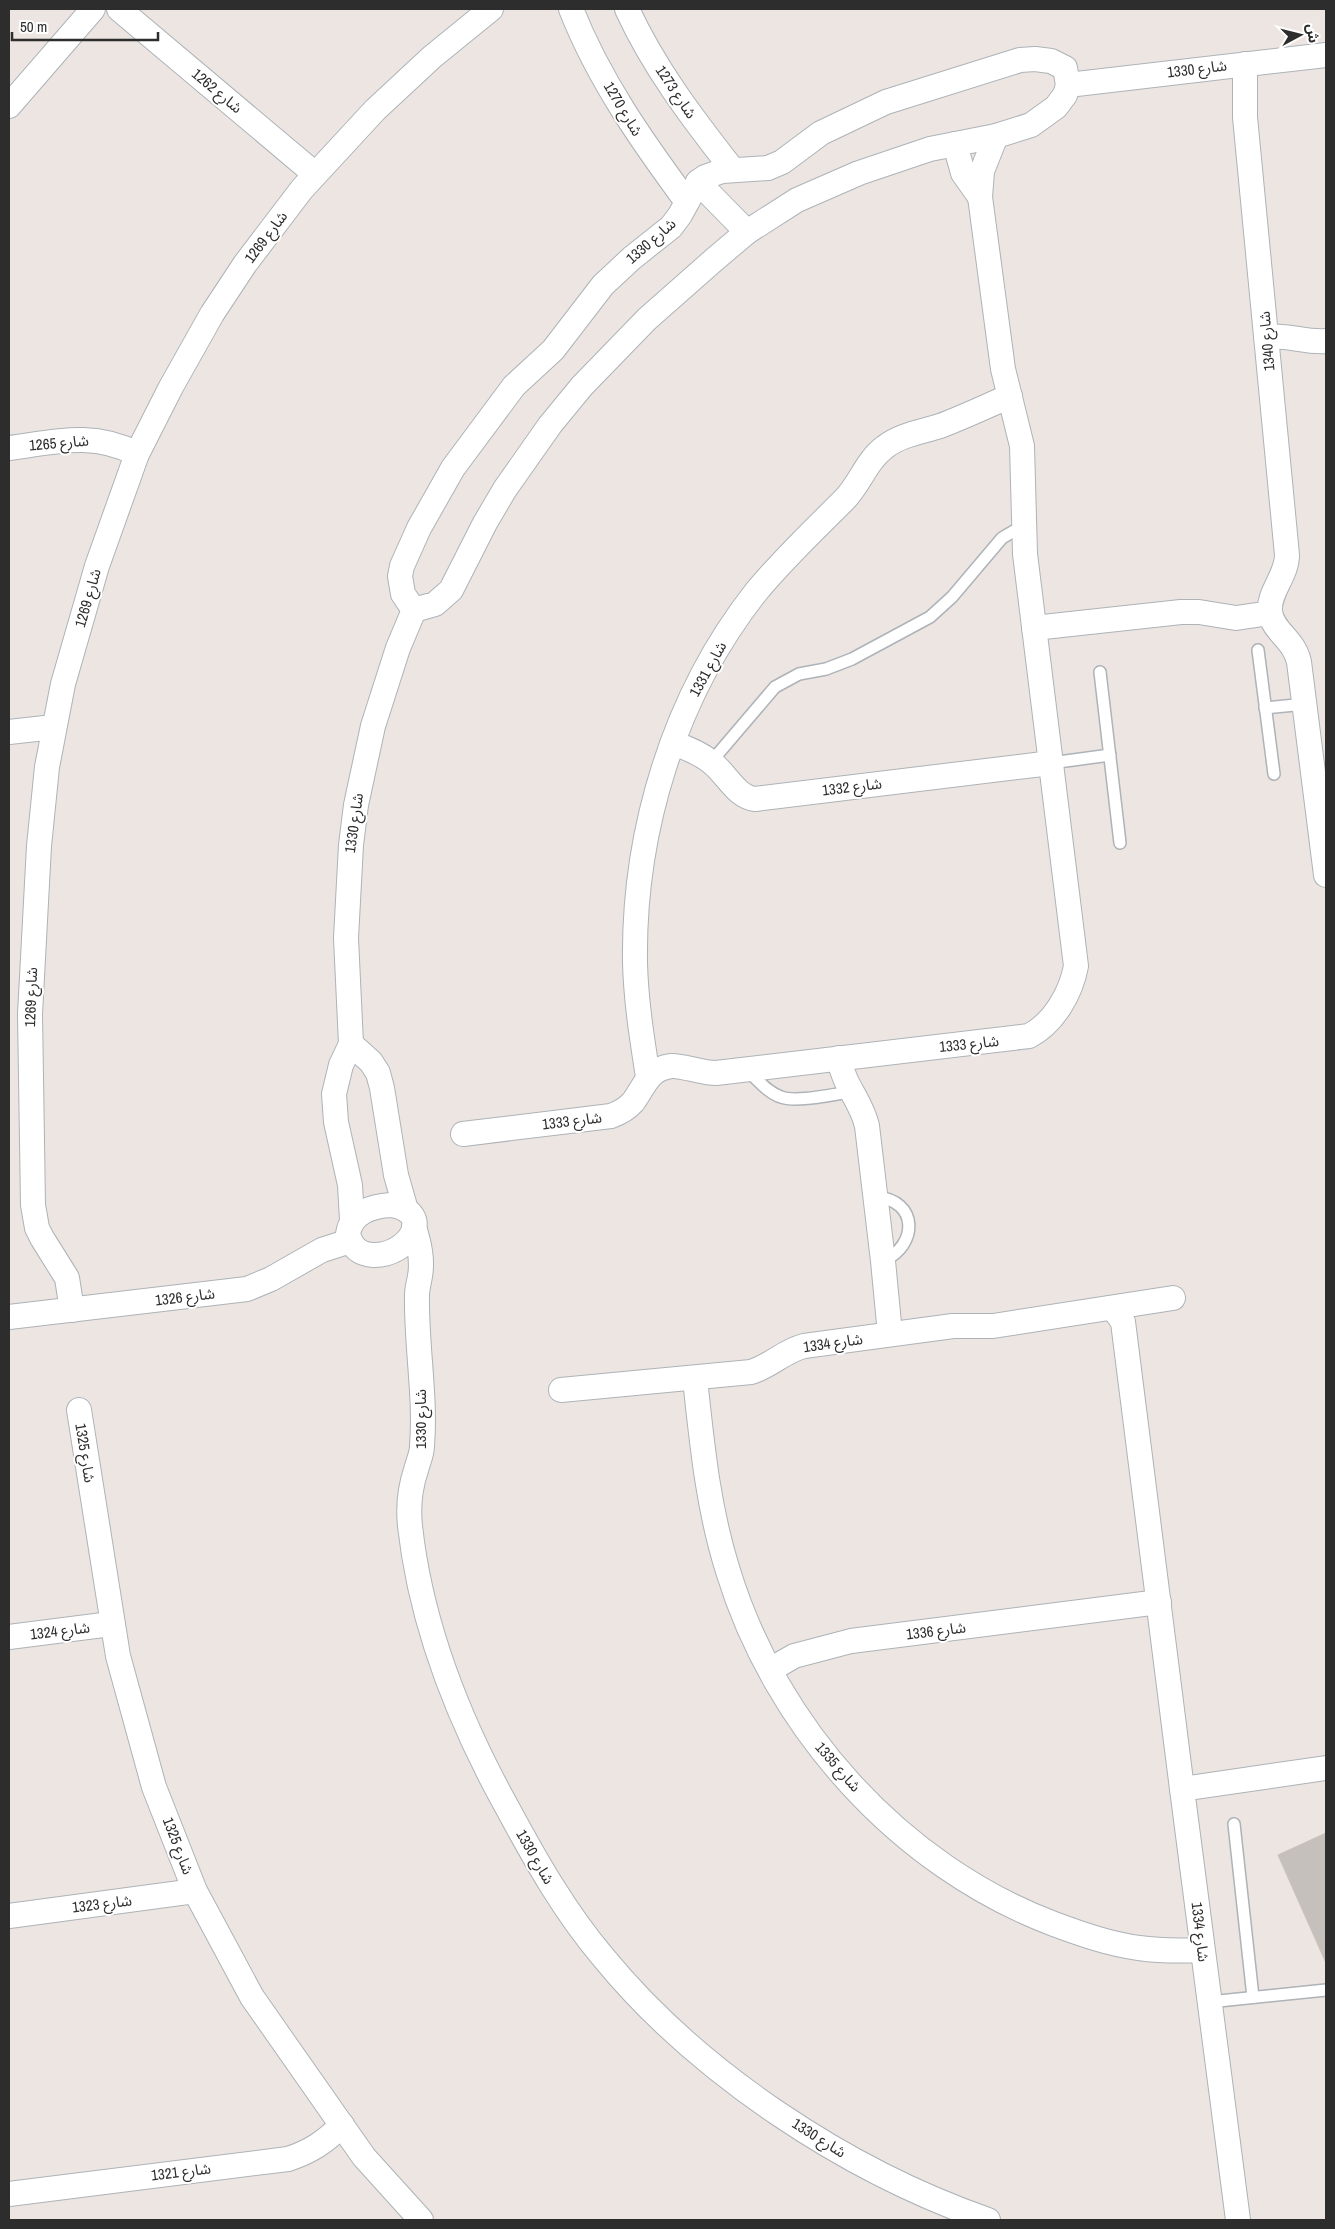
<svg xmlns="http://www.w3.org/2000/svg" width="1335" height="2229" font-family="'Archivo Narrow','Noto Sans Arabic',sans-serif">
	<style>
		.building { fill: #c6c0bc; stroke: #c9c0ba }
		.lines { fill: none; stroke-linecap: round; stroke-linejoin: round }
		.lane-casing { stroke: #adb3b8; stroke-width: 14 }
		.street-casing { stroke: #adb3b8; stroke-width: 26 }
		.lane { stroke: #fff; stroke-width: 11 }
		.street { stroke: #fff; stroke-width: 24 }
		.labels { text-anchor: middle; stroke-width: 4; stroke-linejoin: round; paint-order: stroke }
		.street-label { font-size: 15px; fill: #2d2d2d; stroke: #fff }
	</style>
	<rect width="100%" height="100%" fill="#ede5e1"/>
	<path class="building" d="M1326,1833V1963L1278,1855Z"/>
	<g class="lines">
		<g class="lane-casing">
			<g id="lane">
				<path d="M1258,650L1274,774"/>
				<path d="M1100,672L1120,843"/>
				<path d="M1265,708L1305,704"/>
				<path d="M711,762L775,687L799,674L826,669L852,659L930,617L952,597L1002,538L1024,525"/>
				<path d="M1051,763L1110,755"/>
				<path d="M748,1071C758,1080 768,1093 781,1097C797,1103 833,1094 851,1092"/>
				<path d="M876,1197C918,1200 919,1245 883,1261"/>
				<path d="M1234,1824L1253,1997"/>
				<path d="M1209,2002L1326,1990"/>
			</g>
		</g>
		<g class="street-casing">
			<g id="street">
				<path d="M119,9L315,174"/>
				<path d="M571,9C599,80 642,141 687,202"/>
				<path d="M627,9C654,68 693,119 733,170"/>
				<path d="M1035,59L1051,61L1065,68L1068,85L1065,95L1056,107L1031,125L996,136L930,149L859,173L797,200L747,232L715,259L647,319L582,386L550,425L505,489L485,523L451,590L435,604L414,610L403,594L400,576L402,566L419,528L453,468L514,386L553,350L603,285L632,258L671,227L680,215L698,182L705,177L722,171L768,168L782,162L821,133L886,102L1020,60Z"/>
				<path d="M1245,64V117L1287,555C1287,576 1268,592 1270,612C1273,632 1294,639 1299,662L1326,875"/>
				<path d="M1068,85L1326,55"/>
				<path d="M9,106L93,9"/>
				<path d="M955,144L963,173L980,197"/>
				<path d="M698,182L747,232"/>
				<path d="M1266,337C1287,334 1306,343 1326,341"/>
				<path d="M9,448C55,442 93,431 137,454"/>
				<path d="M1034,628L1181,612H1199L1236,618L1270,613"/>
				<path d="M9,732L54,727"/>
				<path d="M673,743C687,748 700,753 711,762C726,773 736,797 755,799L1051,763"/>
				<path d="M351,1044L371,1062L378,1073L382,1088L396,1175L406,1210"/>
				<path d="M839,1058C844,1087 861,1100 867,1126L883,1261L890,1334"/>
				<path d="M648,1077C642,1039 636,1001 635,963C633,832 674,696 756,592C783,559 814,530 844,500C860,484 866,461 885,447C900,435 921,432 940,426C964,417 987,406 1010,396"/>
				<path d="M463,1134L611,1116C619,1113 627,1109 633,1102C645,1086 648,1069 671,1066C682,1065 701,1073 716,1073L1029,1036C1054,1023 1071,993 1076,966L1025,554L1022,446L1003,369L980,197L982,171L996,136"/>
				<path d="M391,1205C436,1212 409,1256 373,1255C359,1254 352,1248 348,1234C351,1213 371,1206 391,1205Z"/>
				<path d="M352,1220L350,1185L336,1122L334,1094L341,1065L351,1044L346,938L351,845L356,805L373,726L398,648L414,610"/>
				<path d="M414,1227C419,1243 423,1259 420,1276C419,1283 417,1288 417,1295C416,1345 426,1396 422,1446C422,1454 418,1462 416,1470C410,1488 408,1507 410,1526C421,1626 459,1721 508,1809C536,1861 565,1912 603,1957C698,2073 847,2171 988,2220"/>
				<path d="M1110,1308L1116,1312L1123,1322L1182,1789"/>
				<path d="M72,1310L67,1278L42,1238L37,1228L33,1205L30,1014L39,846L47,767L63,684L97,566L137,454L171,387L212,314L245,264L302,189L375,110L432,57L491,9"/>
				<path d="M9,1317L247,1289L271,1279L322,1250L350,1241"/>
				<path d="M695,1379C702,1444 708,1508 728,1571C776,1728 900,1866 1054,1924C1081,1934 1109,1944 1139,1948C1160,1951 1181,1951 1202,1950"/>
				<path d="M561,1390L751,1372C771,1366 784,1351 804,1346L953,1326H993L1173,1298"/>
				<path d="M79,1410L118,1656L154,1787L195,1891L252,1997L364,2157L421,2220"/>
				<path d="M9,1637L111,1624"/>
				<path d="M770,1670L794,1656L851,1641L1159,1602"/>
				<path d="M9,1916L195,1891"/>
				<path d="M9,2194L288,2159C310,2152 325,2142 342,2125"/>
				<path d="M1238,2220L1182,1789L1326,1768"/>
			</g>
		</g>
		<use href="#lane" class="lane"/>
		<use href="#street" class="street"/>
	</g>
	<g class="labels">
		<g class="street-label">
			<text transform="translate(1197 69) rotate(-7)" y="5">شارع 1330</text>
			<text transform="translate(217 91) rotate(40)" y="5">شارع 1262</text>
			<text transform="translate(676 92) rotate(56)" y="5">شارع 1273</text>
			<text transform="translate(623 109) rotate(59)" y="5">شارع 1270</text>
			<text transform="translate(266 237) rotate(-53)" y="5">شارع 1269</text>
			<text transform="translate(651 241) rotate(-41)" y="5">شارع 1330</text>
			<text transform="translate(1267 341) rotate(-95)" y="5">شارع 1340</text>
			<text transform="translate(59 443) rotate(-5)" y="5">شارع 1265</text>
			<text transform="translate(88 598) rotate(-74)" y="5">شارع 1269</text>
			<text transform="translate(708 669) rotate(-61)" y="5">شارع 1331</text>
			<text transform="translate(852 787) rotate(-7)" y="5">شارع 1332</text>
			<text transform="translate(354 823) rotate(-82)" y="5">شارع 1330</text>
			<text transform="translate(31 997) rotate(-88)" y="5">شارع 1269</text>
			<text transform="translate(969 1044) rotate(-6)" y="5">شارع 1333</text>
			<text transform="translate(572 1121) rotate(-7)" y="5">شارع 1333</text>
			<text transform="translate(185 1297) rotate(-7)" y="5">شارع 1326</text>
			<text transform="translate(833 1343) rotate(-8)" y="5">شارع 1334</text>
			<text transform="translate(421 1419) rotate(-90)" y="5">شارع 1330</text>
			<text transform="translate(85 1453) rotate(81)" y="5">شارع 1325</text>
			<text transform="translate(60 1631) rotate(-7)" y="5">شارع 1324</text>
			<text transform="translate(936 1631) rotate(-7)" y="5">شارع 1336</text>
			<text transform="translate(838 1767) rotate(49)" y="5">شارع 1335</text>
			<text transform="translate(178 1846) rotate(69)" y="5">شارع 1325</text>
			<text transform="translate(535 1857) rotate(60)" y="5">شارع 1330</text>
			<text transform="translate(102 1904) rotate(-7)" y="5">شارع 1323</text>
			<text transform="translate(1200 1932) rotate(83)" y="5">شارع 1334</text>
			<text transform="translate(819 2138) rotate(32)" y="5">شارع 1330</text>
			<text transform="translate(181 2172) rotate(-7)" y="5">شارع 1321</text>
		</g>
	</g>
	<rect width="1335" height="2229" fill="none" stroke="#2d2d2d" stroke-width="20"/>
	<g transform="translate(1300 35) rotate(83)" stroke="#ffffff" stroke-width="4" paint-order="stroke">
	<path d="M0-4L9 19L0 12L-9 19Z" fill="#2d2d2d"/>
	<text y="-8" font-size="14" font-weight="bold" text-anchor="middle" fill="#2d2d2d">ش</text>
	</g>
	<path d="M12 32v8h146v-8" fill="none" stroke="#2d2d2d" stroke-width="2.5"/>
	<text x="20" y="32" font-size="15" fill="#2d2d2d" stroke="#ffffff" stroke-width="4" paint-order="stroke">50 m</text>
</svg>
